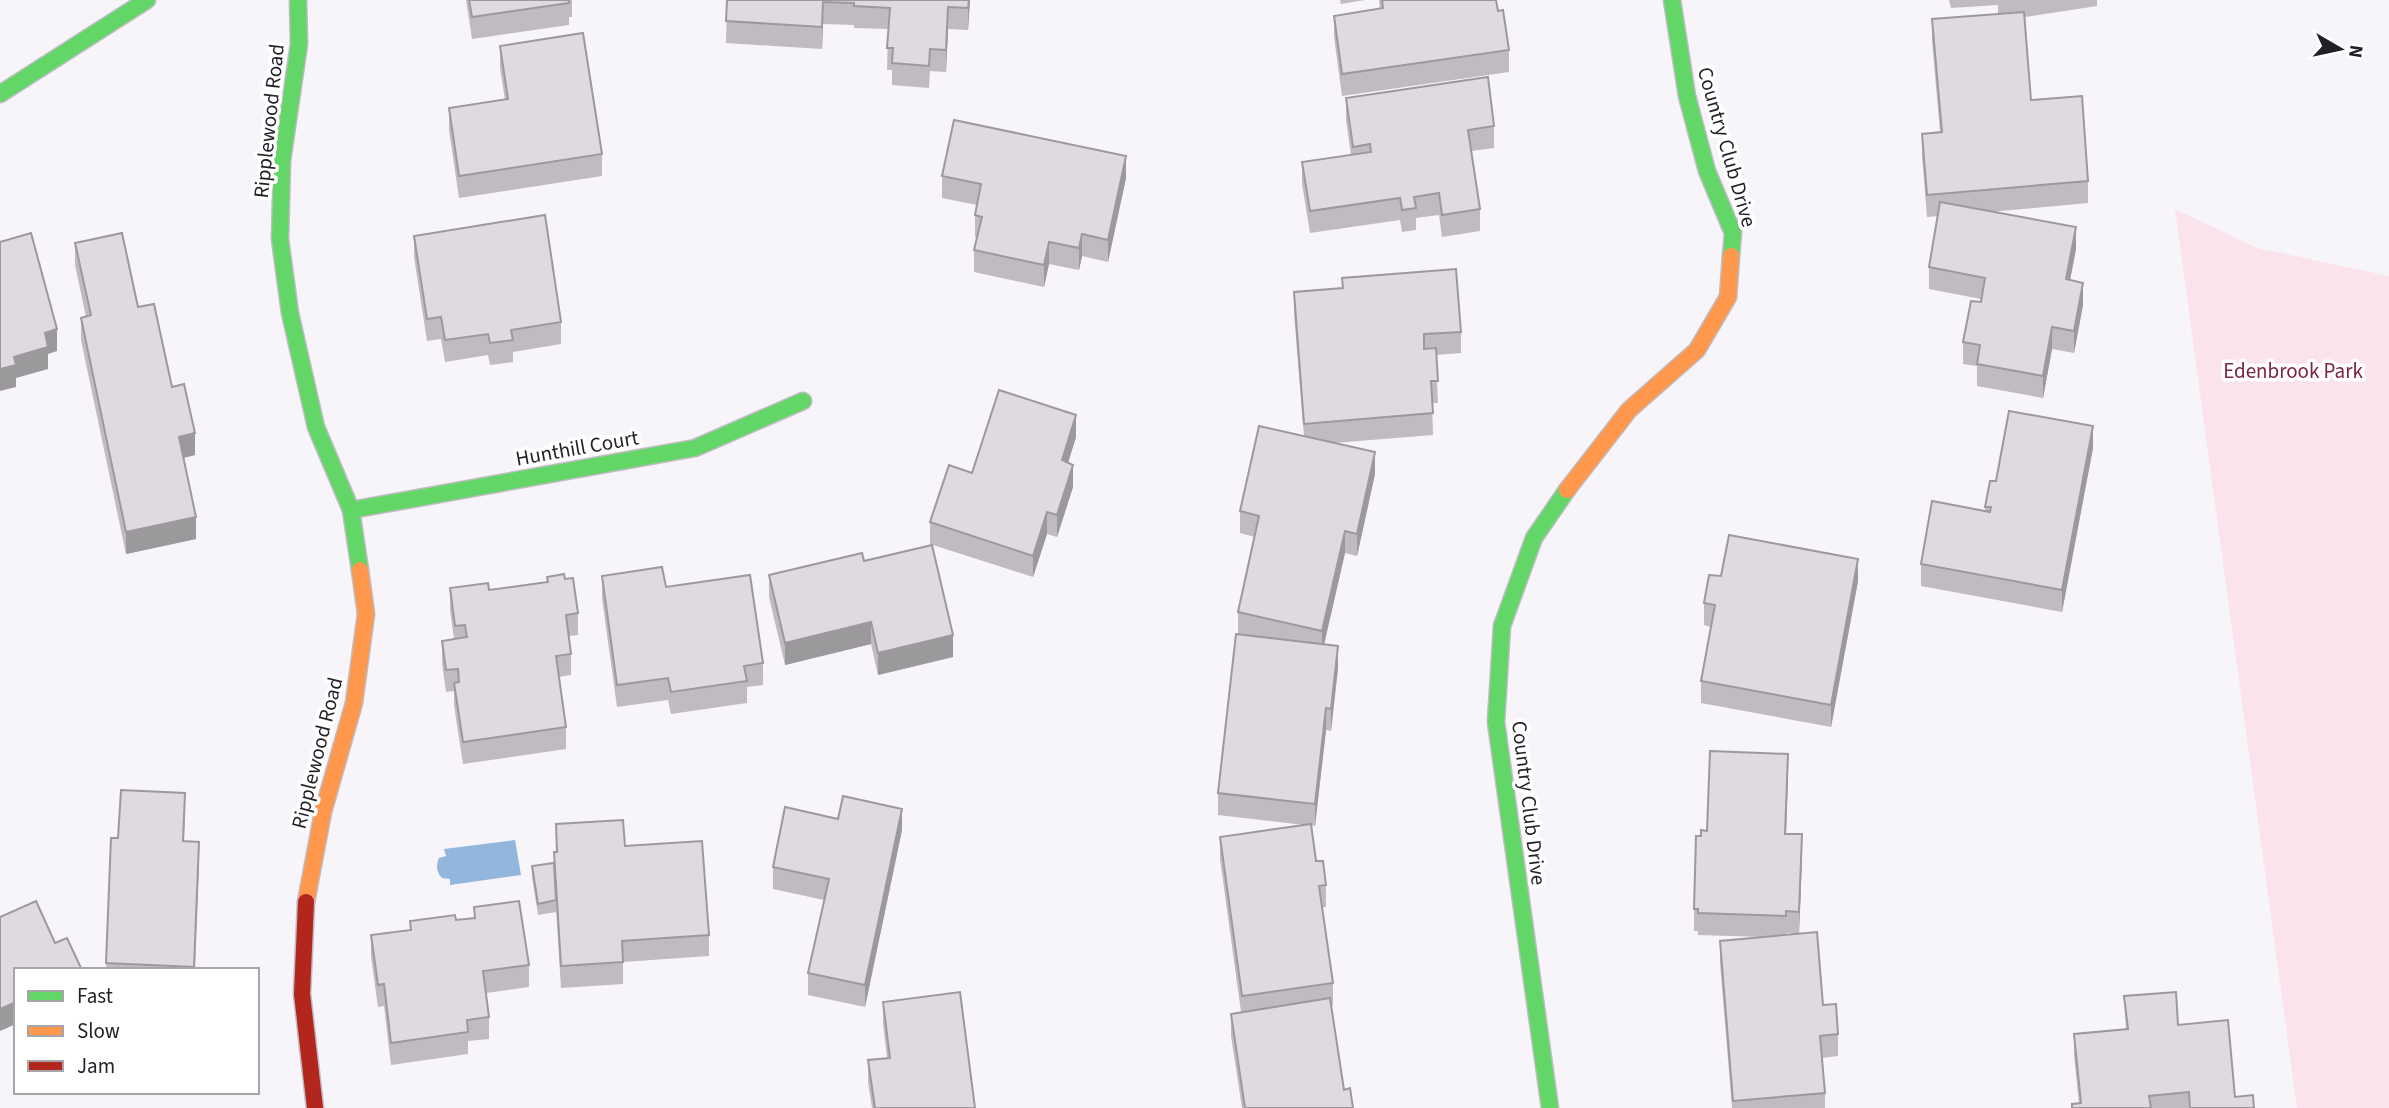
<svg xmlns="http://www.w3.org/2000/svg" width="2389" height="1108" font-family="'Source Sans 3',sans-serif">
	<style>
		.green { fill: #fbe3eb }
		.water { fill: #92b6dc }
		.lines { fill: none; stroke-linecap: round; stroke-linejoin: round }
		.fast-casing { stroke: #bfbcc2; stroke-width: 19 }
		.slow-casing { stroke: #bfbcc2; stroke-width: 19 }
		.jam-casing { stroke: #bfbcc2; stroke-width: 19 }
		.fast { stroke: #63d668; stroke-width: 16 }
		.slow { stroke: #ff974d; stroke-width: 16 }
		.jam { stroke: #b3261e; stroke-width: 16 }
		.wall { fill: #c0bbc1 }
		.shaded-wall { fill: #9c999d }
		.building { fill: #dfdae0; stroke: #9c999d; stroke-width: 2 }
		.labels { text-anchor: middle; stroke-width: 7; stroke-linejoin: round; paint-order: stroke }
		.street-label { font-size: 21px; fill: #221f26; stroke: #fff }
		.park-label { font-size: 21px; fill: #7c2444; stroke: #fff }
	</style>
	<rect width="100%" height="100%" fill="#f7f4fa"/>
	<path class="green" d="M2175,209L2257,248L2389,276V1108H2297Z"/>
	<path class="water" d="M515,840L521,875L450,885V879L442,878C436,872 436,865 439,858L446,856L444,849Z"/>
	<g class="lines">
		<g class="fast-casing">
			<g id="fast">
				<path d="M298,0L299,44L282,161L280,239L290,313L316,427L351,510L360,570"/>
				<path d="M1672,0L1687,96L1707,171L1733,233L1731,256"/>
				<path d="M0,94L147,0"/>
				<path d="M351,510L695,448L803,401"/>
				<path d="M1550,1108L1496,722L1502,626L1534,538L1567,490"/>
			</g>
		</g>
		<g class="slow-casing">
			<g id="slow">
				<path d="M1567,490L1629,410L1697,350L1728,297L1731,256"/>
				<path d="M306,902L323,812L354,703L366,614L360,570"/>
			</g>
		</g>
		<g class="jam-casing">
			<path id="jam" d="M306,902L302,994L315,1108"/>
		</g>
		<use href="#fast" class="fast"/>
		<use href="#slow" class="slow"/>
		<use href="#jam" class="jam"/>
	</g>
	<g class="wall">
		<path d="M466,0H572V17H569V25L472,39Z"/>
		<path d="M727,0H970L968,30L948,29L946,72L930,71L929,88L892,85V70H887L888,29L854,28V25L823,24L822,49L726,43Z"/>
		<path d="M1340,0H1365L1341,4Z"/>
		<path d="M1379,0H1496L1498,11L1509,50V72L1342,96L1334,37V16L1380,9Z"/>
		<path d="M1949,0H2097V6L2025,17L2031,100L2088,181V203L1990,212L2076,249L2070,280L2083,305L2074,353L2052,349L2043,398L1977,386V366L1963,364V342L1981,299L1929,289V267L1938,216L1927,217L1922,156V134L1940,132L1932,41V19L1998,14V5L1951,8Z"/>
		<path d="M500,46L602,154V176L459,198L449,130V108L505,100L500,68Z"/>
		<path d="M1346,98L1494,126V148L1471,151L1480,209V231L1442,237L1439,215L1416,218V230L1402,232L1400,220L1310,233L1302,184V162L1351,155L1346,120Z"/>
		<path d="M942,176L1126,178L1108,262L1082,256L1079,270L1049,264L1044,287L974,272V250L977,238L975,237V215L977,205L942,198Z"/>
		<path d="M414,236L561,322V344L513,352V362L490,365L488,355L445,362L441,339L427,341L414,257Z"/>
		<path d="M75,243L138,307L172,387L195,455L183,458L196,539L126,554L81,340V318L86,317L75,265Z"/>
		<path d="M1342,278L1461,332V353L1436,355L1438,403H1432L1433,435L1334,443L1375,474L1357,556L1345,553L1324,645L1338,668L1331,731L1326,730L1315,826L1311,825L1316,861L1326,885V907H1322L1333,983V1005H1331L1344,1090L1353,1108H1242L1231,1036V1014L1241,1012L1220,859V837L1304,825L1218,815V793L1238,634V612L1255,537L1240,533V511L1304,436L1294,314V292L1342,288Z"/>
		<path d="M1076,437L1068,463L1073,487L1057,537L1047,534L1033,577L930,544V522Z"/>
		<path d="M2093,448L2062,612L1921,586V564L1985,511V507L1996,481Z"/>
		<path d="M864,561L953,657L878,675L871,644L785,665L769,597V575Z"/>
		<path d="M602,576L666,587L763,663V685L747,687V703L671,714L668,700L617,707L602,598Z"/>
		<path d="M1721,576L1858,581L1831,727L1701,703V681L1711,627L1704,625V603Z"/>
		<path d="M547,577L565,579L578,613V635L568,636L571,654V675L559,677L566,727V749L463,764L454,705V691L446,692L442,663V641L454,639L450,610V588L489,590L547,582Z"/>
		<path d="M1788,776L1786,834L1802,856L1799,933H1786V935L1838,1034V1056L1822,1058L1825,1093V1108H1732L1720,963V941L1763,937L1698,935V931H1694V909L1701,836L1707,831Z"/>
		<path d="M185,815L184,841L199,864L195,970H106L111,838H118Z"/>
		<path d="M556,824L625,846L709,935V956L623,962V984L561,988L556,908V912L538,915L532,877V866L554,863V852H556Z"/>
		<path d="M902,830L865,1007L808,995V973L824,900L773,889V867Z"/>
		<path d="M474,907L529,965V987L486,993L489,1017V1039L468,1041V1054L391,1065L384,1006L378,1007L371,957V935L410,930V921L456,920L474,918Z"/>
		<path d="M2124,996L2178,1025L2235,1097L2254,1108H2072L2079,1104L2074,1056V1034L2126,1030Z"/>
		<path d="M883,1002L975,1108H872L868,1082V1060L887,1058L883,1024Z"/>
	</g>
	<g class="shaded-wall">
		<path d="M969,0H970L968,30V8Z"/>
		<path d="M823,2V24L822,49V27Z"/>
		<path d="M948,7V29L946,72V50Z"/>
		<path d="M1126,156V178L1108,262V240Z"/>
		<path d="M2076,227V249L2066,301V279Z"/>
		<path d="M1082,234V256L1079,270V248Z"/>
		<path d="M1049,242V264L1044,287V265Z"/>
		<path d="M2083,283V305L2074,353V331Z"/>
		<path d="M2052,327V349L2043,398V376Z"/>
		<path d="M57,329V351L48,354V369L16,378V387L0,391V369L45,333Z"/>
		<path d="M1076,415V437L1062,482V460Z"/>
		<path d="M2093,426V448L2062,612V590Z"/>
		<path d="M195,433V455L179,459V437Z"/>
		<path d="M1375,452V474L1357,556V534Z"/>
		<path d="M1073,465V487L1057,537V515Z"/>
		<path d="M1047,512V534L1033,577V556Z"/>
		<path d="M196,517V539L126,554V532Z"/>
		<path d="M1345,531V553L1322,653V631Z"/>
		<path d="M1858,559V581L1831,727V705Z"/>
		<path d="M871,622V644L785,665V643Z"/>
		<path d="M953,635V657L878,675V653Z"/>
		<path d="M1338,646V668L1331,731V709Z"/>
		<path d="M1326,708V730L1315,826V804Z"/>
		<path d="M1788,754V776L1785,856V834Z"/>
		<path d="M902,809V830L865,1007V985Z"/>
		<path d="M1802,834V856L1799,933V912Z"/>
		<path d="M199,842V864L194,970Z"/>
		<path d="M16,1002V1024L0,1031V1009Z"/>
	</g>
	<g class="building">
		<path d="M469,0H569V3L472,17Z"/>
		<path d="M727,0H969L968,8L948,7L946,50L930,49L929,66L892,63L893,48H887L890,8L854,6V3L823,2L822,27L726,21Z"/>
		<path d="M1382,0H1496L1498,11L1503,10L1509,50L1342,74L1334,16L1383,8Z"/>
		<path d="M2024,12L2031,100L2082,96L2088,181L1927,195L1922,134L1942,132L1932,19Z"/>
		<path d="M583,33L602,154L459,176L449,108L508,99L500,46Z"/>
		<path d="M1488,77L1494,126L1468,130L1480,209L1442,215L1439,193L1414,197L1416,208L1402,210L1400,198L1310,211L1302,162L1371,152L1370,144L1353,147L1346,98Z"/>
		<path d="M954,120L1126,156L1108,240L1082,234L1079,248L1049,242L1044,265L974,250L982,217L975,215L981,184L942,176Z"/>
		<path d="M1940,202L2076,227L2066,279L2083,283L2074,331L2052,327L2043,376L1977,364L1980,345L1963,342L1971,301L1981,302L1985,278L1929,267Z"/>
		<path d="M545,215L561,322L511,330L513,340L490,343L488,334L445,340L441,317L427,319L414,236Z"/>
		<path d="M31,233L57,329L45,333L48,347L14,357L16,365L0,369V242Z"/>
		<path d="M122,233L138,307L154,304L172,387L184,384L195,433L179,437L196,517L126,532L81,318L91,315L75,243Z"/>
		<path d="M1456,269L1461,332L1424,334V349L1436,348L1438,381H1431L1433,413L1304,424L1294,292L1343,288L1342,278Z"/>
		<path d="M999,390L1076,415L1062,460L1073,465L1057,515L1047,512L1033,556L930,522L949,465L972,473Z"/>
		<path d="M2009,411L2093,426L2062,590L1921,564L1932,501L1990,512L1991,507H1985L1990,481H1996Z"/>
		<path d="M1259,426L1375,452L1357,534L1345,531L1322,631L1238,612L1259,516L1240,511Z"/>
		<path d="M1729,535L1858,559L1831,705L1701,681L1715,605L1704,603L1709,575L1721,576Z"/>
		<path d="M932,545L953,635L878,653L871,622L785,643L769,575L862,553L864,561Z"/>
		<path d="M662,567L666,587L750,575L763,663L744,666L747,681L671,692L668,678L617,685L602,576Z"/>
		<path d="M564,574L565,579L573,578L578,613L566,615L571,654L556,656L566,727L463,742L454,683L459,682L458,669L446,670L442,641L467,637L465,625L455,626L450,588L488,583L489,590L548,582L547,577Z"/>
		<path d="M1236,634L1338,646L1331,709L1326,708L1315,804L1218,793Z"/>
		<path d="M1710,751L1788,754L1785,834H1802L1799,912L1786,911V916L1698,913V909H1694L1696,836H1701V830L1707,831Z"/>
		<path d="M121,790L185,793L183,841L199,842L194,967L106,963L111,838H118Z"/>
		<path d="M843,796L902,809L865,985L808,973L829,879L773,867L785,807L838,819Z"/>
		<path d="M623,820L625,846L702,841L709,935L622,941L623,962L561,966L554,852H557L556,824Z"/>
		<path d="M1311,824L1316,861H1323L1326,885L1319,886L1333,983L1242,996L1220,837Z"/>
		<path d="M554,863L556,900L538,904L532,866Z"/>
		<path d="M36,901L55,943L67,938L82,970H16V1002L0,1009V917Z"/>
		<path d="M519,901L529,965L483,971L489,1017L467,1020L468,1032L391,1043L384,984L378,985L371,935L411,930L410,921L455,915L456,920L475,918L474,907Z"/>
		<path d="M1817,932L1823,1005L1836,1004L1838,1034L1820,1036L1825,1093L1733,1101L1720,941Z"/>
		<path d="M960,992L975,1108H875L868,1060L890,1058L883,1002Z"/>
		<path d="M2176,992L2178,1025L2228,1020L2235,1097L2253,1095L2254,1108H2190L2189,1092L2149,1096L2151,1108H2072V1104L2081,1103L2074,1034L2128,1029L2124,996Z"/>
		<path d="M1330,998L1344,1090L1350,1088L1353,1108H1245L1231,1014Z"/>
	</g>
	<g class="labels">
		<g class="street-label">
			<text transform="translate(269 121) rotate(-84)" y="7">Ripplewood Road</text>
			<text transform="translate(1727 147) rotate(74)" y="7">Country Club Drive</text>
			<text transform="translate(577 448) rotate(-10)" y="7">Hunthill Court</text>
			<text transform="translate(317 753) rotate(-76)" y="7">Ripplewood Road</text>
			<text transform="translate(1529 803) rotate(83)" y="7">Country Club Drive</text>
		</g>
		<g class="park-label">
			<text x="2293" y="378">Edenbrook Park</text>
		</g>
	</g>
	<rect x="14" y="968" width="245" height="126" fill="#ffffff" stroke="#a7a5a8" stroke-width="2"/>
	<rect x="28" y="991" width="35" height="10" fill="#63d668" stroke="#a7a5a8" stroke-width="2"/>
	<text x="77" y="1003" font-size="21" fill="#221f26">Fast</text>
	<rect x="28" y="1026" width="35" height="10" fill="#ff974d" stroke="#a7a5a8" stroke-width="2"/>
	<text x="77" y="1038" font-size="21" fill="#221f26">Slow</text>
	<rect x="28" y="1061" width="35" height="10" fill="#b3261e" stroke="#a7a5a8" stroke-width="2"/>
	<text x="77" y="1073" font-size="21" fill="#221f26">Jam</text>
	<g transform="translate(2340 49) rotate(99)" stroke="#ffffff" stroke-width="5" paint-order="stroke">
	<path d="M0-5L12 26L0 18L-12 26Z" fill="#221f26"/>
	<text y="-10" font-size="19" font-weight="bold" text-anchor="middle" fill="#221f26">N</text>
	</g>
</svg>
